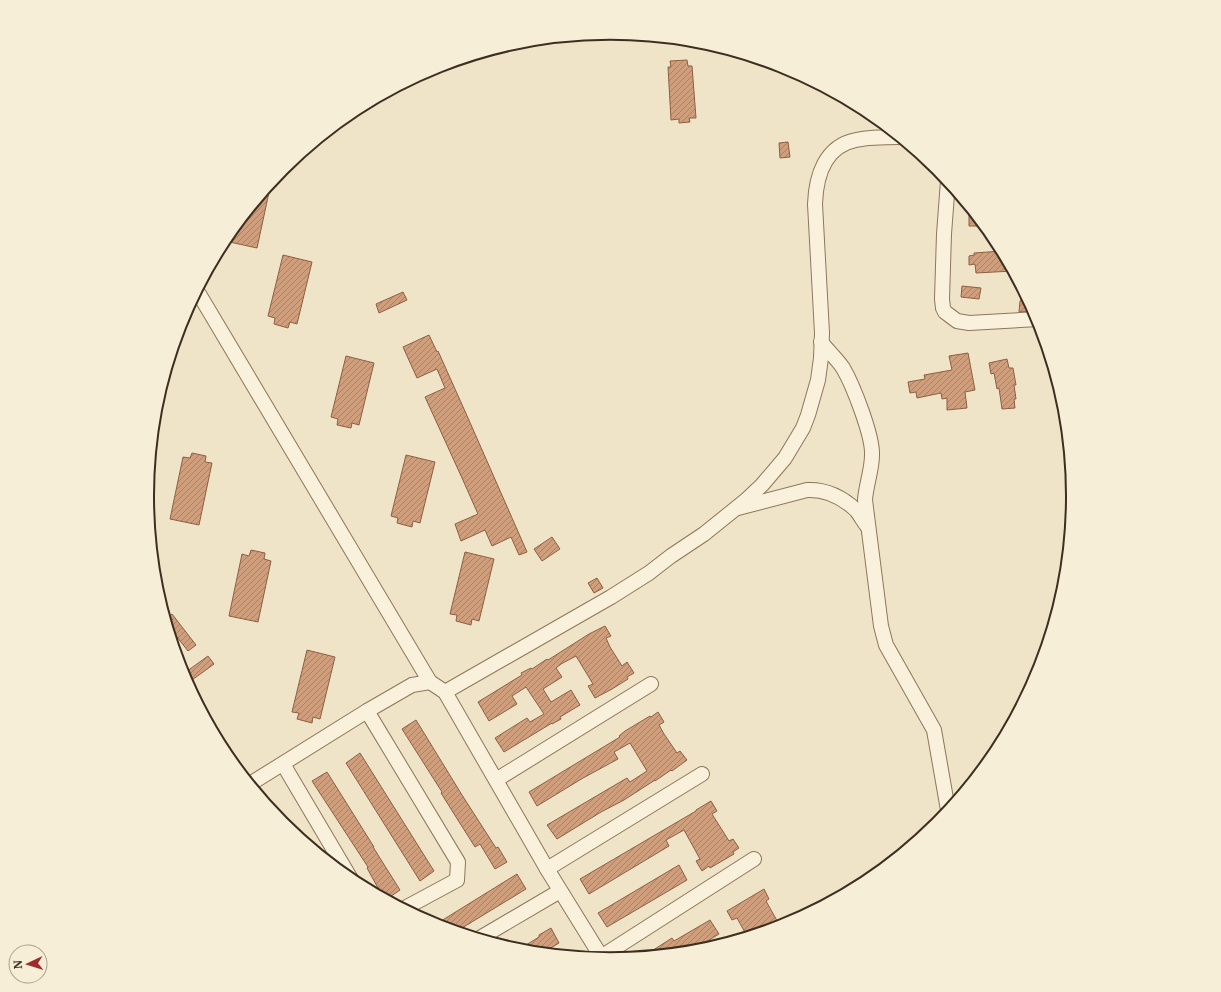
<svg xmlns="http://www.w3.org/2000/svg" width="1221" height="992" font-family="Merriweather,serif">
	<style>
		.building { fill: url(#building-hatch); stroke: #8d5f41 }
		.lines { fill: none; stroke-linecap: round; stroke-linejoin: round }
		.minor-casing { stroke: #8d765c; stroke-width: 16 }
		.minor { stroke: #faf1dc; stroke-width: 14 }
		.rim { fill: none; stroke: #3d2e20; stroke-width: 2 }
	</style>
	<defs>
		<pattern id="building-hatch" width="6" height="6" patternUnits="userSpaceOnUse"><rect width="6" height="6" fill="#cf9f7d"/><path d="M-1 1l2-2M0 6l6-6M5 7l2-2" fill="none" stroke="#a98266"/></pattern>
	</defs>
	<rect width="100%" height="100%" fill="#f0e4c8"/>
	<g class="building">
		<path d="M687,60L688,66H692L696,118H689L690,122L679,123V119L671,120L668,67H671L670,61Z"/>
		<path d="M788,142L790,157L780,158L779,143Z"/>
		<path d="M271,183L257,248L225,241L226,239Z"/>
		<path d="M969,207L980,220L985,226H969Z"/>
		<path d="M1002,251L1013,271L976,273L975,264L969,265V256L974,255V253Z"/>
		<path d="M283,255L312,262L297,324L290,322L288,328L274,324L275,318L268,316Z"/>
		<path d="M962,286L981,288L979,299L961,297Z"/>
		<path d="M1021,286L1032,306L1034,311L1019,312L1020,301H1021Z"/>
		<path d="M403,292L407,300L379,313L376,304Z"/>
		<path d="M429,335L437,352L438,351L468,418L527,552L519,555L511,537L492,546L485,530L461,541L455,524L478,514L462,478L425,397L445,388L437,369L417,378L403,347Z"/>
		<path d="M968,353L975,390L965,392L967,408L947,410V398L942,399L941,393L917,398L916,392L910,393L908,382L925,379L924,375L952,370L949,356Z"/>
		<path d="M346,356L374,363L359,425L352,423L351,428L337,425L338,419L331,417Z"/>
		<path d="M1007,359L1009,368H1013L1016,385H1014L1016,399H1014L1015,408L1002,409L999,388L997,389L994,373L991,374L989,363Z"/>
		<path d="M192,453L206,456L205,462L212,463L199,525L170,519L183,457L190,458Z"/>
		<path d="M406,455L435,462L420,523L413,521L412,527L397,523L398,518L391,516Z"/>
		<path d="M552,537L560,549L542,561L534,549Z"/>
		<path d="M251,550L265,553L264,559L271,561L258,622L229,616L242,554L249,556Z"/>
		<path d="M465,552L494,559L479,621L472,619L471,625L456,621L457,615L450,614Z"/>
		<path d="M597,578L603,588L594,593L588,583Z"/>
		<path d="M172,614L196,645L188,651L169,627L166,619Z"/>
		<path d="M605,626L611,636L606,638L610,647L622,666L627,662L634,673L627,677L628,679L612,689L595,698L588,686L593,684L576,656L561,664L556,668L562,677L543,689L551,702L571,690L580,705L560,717L561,719L552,724V723L504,752L495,738L527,718L530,722L544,714L526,687L512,696L517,704L489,721L478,702L522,675L521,673L531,668L532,669L547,659L548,660L589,634Z"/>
		<path d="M307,650L335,657L320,719L313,717L312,723L297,719L299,713L292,712Z"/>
		<path d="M208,656L214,664L188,683L183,674Z"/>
		<path d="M658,712L664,722L659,725L664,734L677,753L680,751L687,760L672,771L671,770L655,781V780L624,800L601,812L557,839L547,825L627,778L630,782L647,771L630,743L614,752L618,759L583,778L537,806L529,792L620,737L619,736L625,731L650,716L651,717Z"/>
		<path d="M416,720L462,795L496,848L498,847L507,862L495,869L480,844L475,847L456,817L441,793L442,792L402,729Z"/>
		<path d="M360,753L434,871L420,881L346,763Z"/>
		<path d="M327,772L374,847H373L400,890L387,899L385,898L378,888L367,868L368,867L312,781Z"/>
		<path d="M711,801L717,811L712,814L729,841L733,839L739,848L733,852L734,854L710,868L709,866L702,871L696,861L700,859L684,830L666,840L669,846L589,894L580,879L696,811V810Z"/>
		<path d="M679,865L687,880L607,927L598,913Z"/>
		<path d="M517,874L526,889L457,931L445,927L441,921Z"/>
		<path d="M764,889L769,899L766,901L780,926L747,936L737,918L732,920L727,911Z"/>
		<path d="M710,920L719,934L691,951L644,956L672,938L674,941Z"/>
		<path d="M551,928L559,943L544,952L518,950L539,937V935Z"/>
	</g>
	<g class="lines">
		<g class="minor-casing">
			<g id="minor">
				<path d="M948,181L944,234L942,299L943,308L945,312L957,321L969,323L1038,319"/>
				<path d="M199,294L430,682L445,692L547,869L602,958"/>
				<path d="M821,342C828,351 837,359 843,368C853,385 873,436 872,455C872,470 866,485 865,500L881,626L886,645L934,730L948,810"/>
				<path d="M738,508L807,490C826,489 842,497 856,510C860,515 863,521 867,526"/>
				<path d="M445,692L611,597L649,573L671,556L704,534L745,501L762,485L785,458L803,428L808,415L818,380L821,358L822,333L815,204C816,176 825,146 856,140C870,137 886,137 900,137"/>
				<path d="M367,711L458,862L457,880L405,908"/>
				<path d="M283,764L351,879"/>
				<path d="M496,780L651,684"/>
				<path d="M250,784L367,711L412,685L430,682"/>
				<path d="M547,869L702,774"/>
				<path d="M480,938L560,891"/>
				<path d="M601,957L754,859"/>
			</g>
		</g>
		<use href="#minor" class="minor"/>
	</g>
	<path d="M0 0H1221V992H0ZM154 496a456 456 0 1 1 912 0a456 456 0 1 1-912 0Z" fill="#f7eed8" fill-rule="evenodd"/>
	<path class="rim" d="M154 496a456 456 0 1 1 912 0a456 456 0 1 1-912 0Z"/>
	<g transform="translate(28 964) rotate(266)"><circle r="19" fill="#f7eed8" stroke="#ada18e"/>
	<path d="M0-3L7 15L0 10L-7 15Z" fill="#9e2a2b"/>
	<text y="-6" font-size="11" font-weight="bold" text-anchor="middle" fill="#3d2e20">N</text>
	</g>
</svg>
